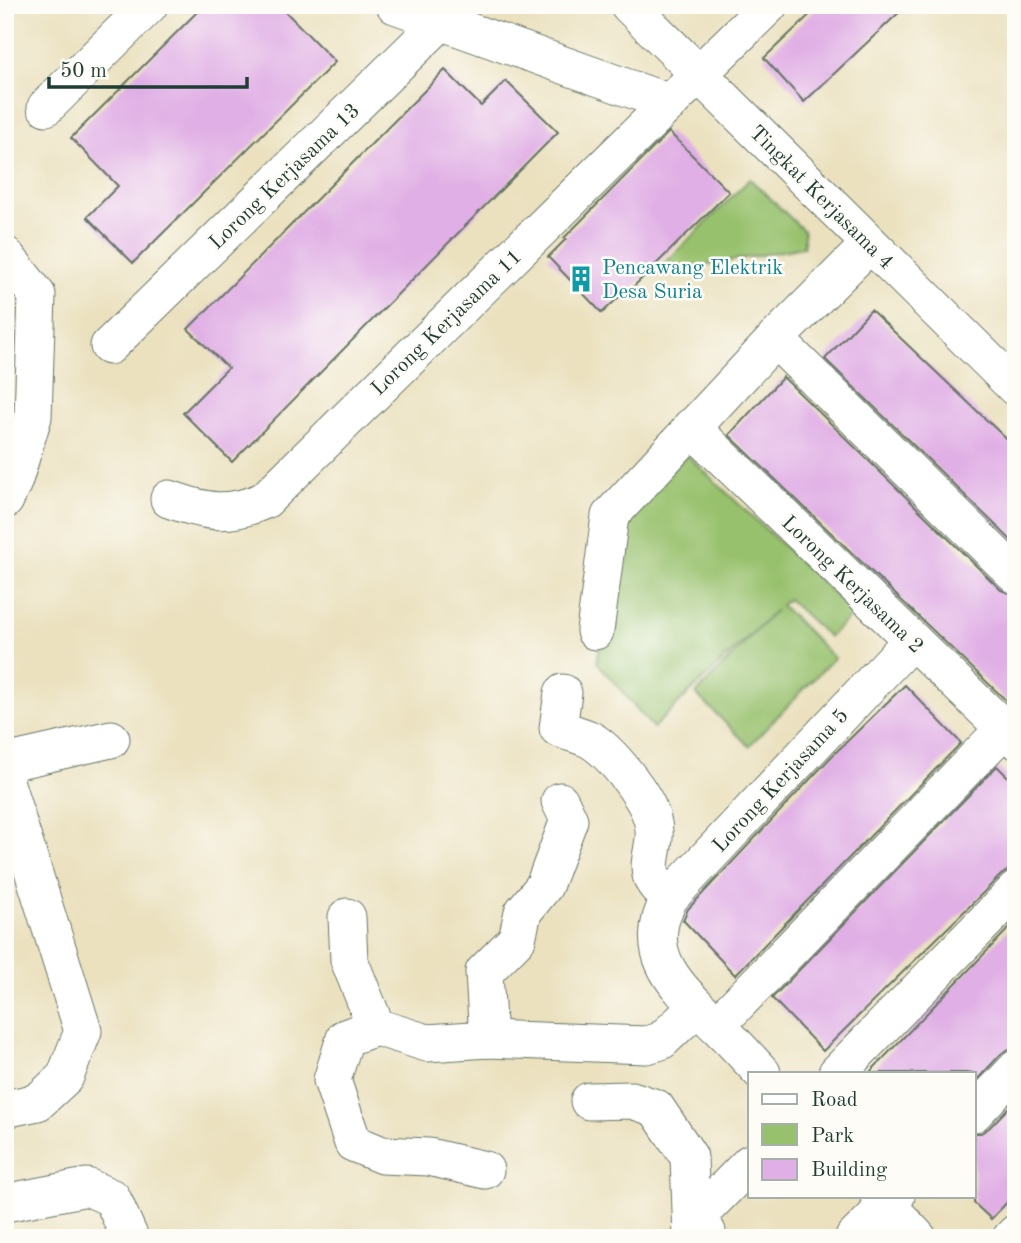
<svg xmlns="http://www.w3.org/2000/svg" width="1021" height="1243" font-family="'Old Standard TT',serif">
	<style>
		.green { fill: #98c16d; stroke: #5c7f50; stroke-width: 2 }
		.building { fill: #e0afe5 }
		.lines { fill: none; stroke-linecap: round; stroke-linejoin: round }
		.minor-casing { stroke: #667665; stroke-width: 39 }
		.minor { stroke: #fff; stroke-width: 37 }
		.labels { text-anchor: middle; stroke-width: 5; stroke-linejoin: round; paint-order: stroke }
		.street-label { font-size: 21px; fill: #1f3d34; stroke: #fdfcf7 }
		.culture-label { font-size: 21px; fill: #0d838f; stroke: #fdfcf7; text-anchor: start }
	</style>
	<rect width="100%" height="100%" fill="#fdfcf7"/>
	<filter id="ink" filterUnits="userSpaceOnUse"><feTurbulence type="fractalNoise" baseFrequency=".0143" numOctaves="2"/><feDisplacementMap in="SourceGraphic" scale="14" xChannelSelector="R" yChannelSelector="G"/><feConvolveMatrix kernelMatrix="1 2 1 2 8 2 1 2 1" color-interpolation-filters="sRGB"/></filter>
	<filter id="wash" filterUnits="userSpaceOnUse"><feTurbulence type="fractalNoise" baseFrequency=".00686" numOctaves="4" result="noise"/><feDisplacementMap in="SourceGraphic" scale="28" xChannelSelector="R" yChannelSelector="G"/><feGaussianBlur stdDeviation="1.57" result="paint"/><feColorMatrix in="noise" values="0 0 0 0 0 0 0 0 0 0 0 0 0 0 0 0 0 1.4 0 .05"/><feComposite in="paint" operator="in"/></filter>
	<g filter="url(#wash)">
		<rect width="100%" height="100%" fill="#ebe1bf"/>
		<g class="green">
			<path d="M750,179L804,231V247L653,275Z"/>
			<path d="M687,455L854,613L829,637L788,599L781,605L834,658L749,746L696,694L776,610L653,728L597,662L622,519Z"/>
		</g>
		<g id="blocks">
			<g class="building">
				<path d="M204,5H279L335,62L133,263L87,217L118,186L71,138Z"/>
				<path d="M820,5H907L804,102L764,58Z"/>
				<path d="M445,70L481,106L506,81L558,132L232,462L183,413L228,368L188,329Z"/>
				<path d="M669,132L729,192L623,297L621,295L602,313L548,257L566,239L564,238Z"/>
				<path d="M871,310L1016,448V545L825,359Z"/>
				<path d="M783,377L1001,590L1016,595V710L729,435Z"/>
				<path d="M905,685L961,743L735,975L683,920L688,909L832,756Z"/>
				<path d="M997,766L1016,785V865L1001,875L823,1051L772,998Z"/>
				<path d="M1016,921V1049H1009L1001,1054L974,1083V1073H869Z"/>
				<path d="M1016,1100V1193L991,1219L974,1203V1133H981L989,1128Z"/>
			</g>
		</g>
	</g>
	<g filter="url(#ink)">
		<use href="#blocks" fill-opacity="0" stroke="#667665" stroke-width="2"/>
		<g class="lines">
			<g class="minor-casing">
				<g id="minor">
					<path d="M395,5L670,103"/>
					<path d="M629,5L1016,388"/>
					<path d="M46,107L149,5"/>
					<path d="M5,255L37,295L33,417L14,480L5,500"/>
					<path d="M775,339L1016,575"/>
					<path d="M109,346L458,5"/>
					<path d="M691,427L1016,740"/>
					<path d="M169,499C206,512 228,517 265,500L769,5"/>
					<path d="M595,631L610,516L775,339L870,244"/>
					<path d="M563,693L558,728C568,732 579,735 589,739C610,750 646,796 652,819C662,851 632,873 670,897"/>
					<path d="M5,763L111,739"/>
					<path d="M5,781L83,1031L65,1077L38,1102L5,1109"/>
					<path d="M347,917L349,960L376,1027"/>
					<path d="M717,1025L1004,729"/>
					<path d="M488,1039L484,972L517,939L523,912L544,886L569,820L560,801"/>
					<path d="M762,1073C747,1057 733,1041 717,1026C678,987 638,955 670,897L912,640"/>
					<path d="M837,1073L1016,890"/>
					<path d="M589,1101L632,1100L656,1108L689,1157L692,1238"/>
					<path d="M974,1113L1016,1069"/>
					<path d="M485,1170L429,1157L382,1155L353,1143L332,1080L345,1038L376,1027L427,1043L488,1039L646,1045L661,1041L697,1007"/>
					<path d="M879,1196L918,1238"/>
					<path d="M5,1203L87,1187L112,1198L130,1238"/>
					<path d="M707,1232L695,1219L750,1163"/>
					<path d="M854,1238L896,1196"/>
					<path d="M1011,1238L1016,1233"/>
				</g>
			</g>
			<use href="#minor" class="minor"/>
		</g>
	</g>
	<defs>
		<g id="building-bare" transform="scale(2.1)"><path d="M-4-6H4V6H1V3H-1V6H-4ZM-2.5-4.3h1.7v1.8h-1.7ZM.8-4.3h1.7v1.8H.8ZM-2.5-1h1.7V.8h-1.7ZM.8-1h1.7V.8H.8Z" fill="#0f9aa8" stroke="#fdfcf7" stroke-width="2.5" paint-order="stroke"/></g>
	</defs>
	<g fill-rule="evenodd">
		<use href="#building-bare" x="581" y="279"/>
	</g>
	<g class="labels">
		<g class="street-label">
			<text transform="translate(284 176) rotate(-44)" y="7">Lorong Kerjasama 13</text>
			<text transform="translate(822 197) rotate(45)" y="7">Tingkat Kerjasama 4</text>
			<text transform="translate(446 322) rotate(-44)" y="7">Lorong Kerjasama 11</text>
			<text transform="translate(853 584) rotate(44)" y="7">Lorong Kerjasama 2</text>
			<text transform="translate(780 780) rotate(-47)" y="7">Lorong Kerjasama 5</text>
		</g>
		<g class="culture-label">
			<text x="602" y="274">Pencawang Elektrik<tspan x="602" dy="24">Desa Suria</tspan></text>
		</g>
	</g>
	<rect width="1021" height="1243" fill="none" stroke="#fdfcf7" stroke-width="28"/>
	<rect x="748" y="1072" width="228" height="126" fill="#fdfcf7" stroke="#a4b0a9" stroke-width="2"/>
	<rect x="762" y="1094" width="35" height="10" fill="#ffffff" stroke="#a4b0a9" stroke-width="2"/>
	<text x="811" y="1106" font-size="21" fill="#1f3d34">Road</text>
	<rect x="762" y="1124" width="35" height="21" fill="#98c16d" stroke="#a4b0a9" stroke-width="2"/>
	<text x="811" y="1142" font-size="21" fill="#1f3d34">Park</text>
	<rect x="762" y="1159" width="35" height="21" fill="#e0afe5" stroke="#a4b0a9" stroke-width="2"/>
	<text x="811" y="1176" font-size="21" fill="#1f3d34">Building</text>
	<path d="M49 77v10h198v-10" fill="none" stroke="#1f3d34" stroke-width="3.5"/>
	<text x="60" y="77" font-size="21" fill="#1f3d34" stroke="#fdfcf7" stroke-width="5" paint-order="stroke">50 m</text>
</svg>
